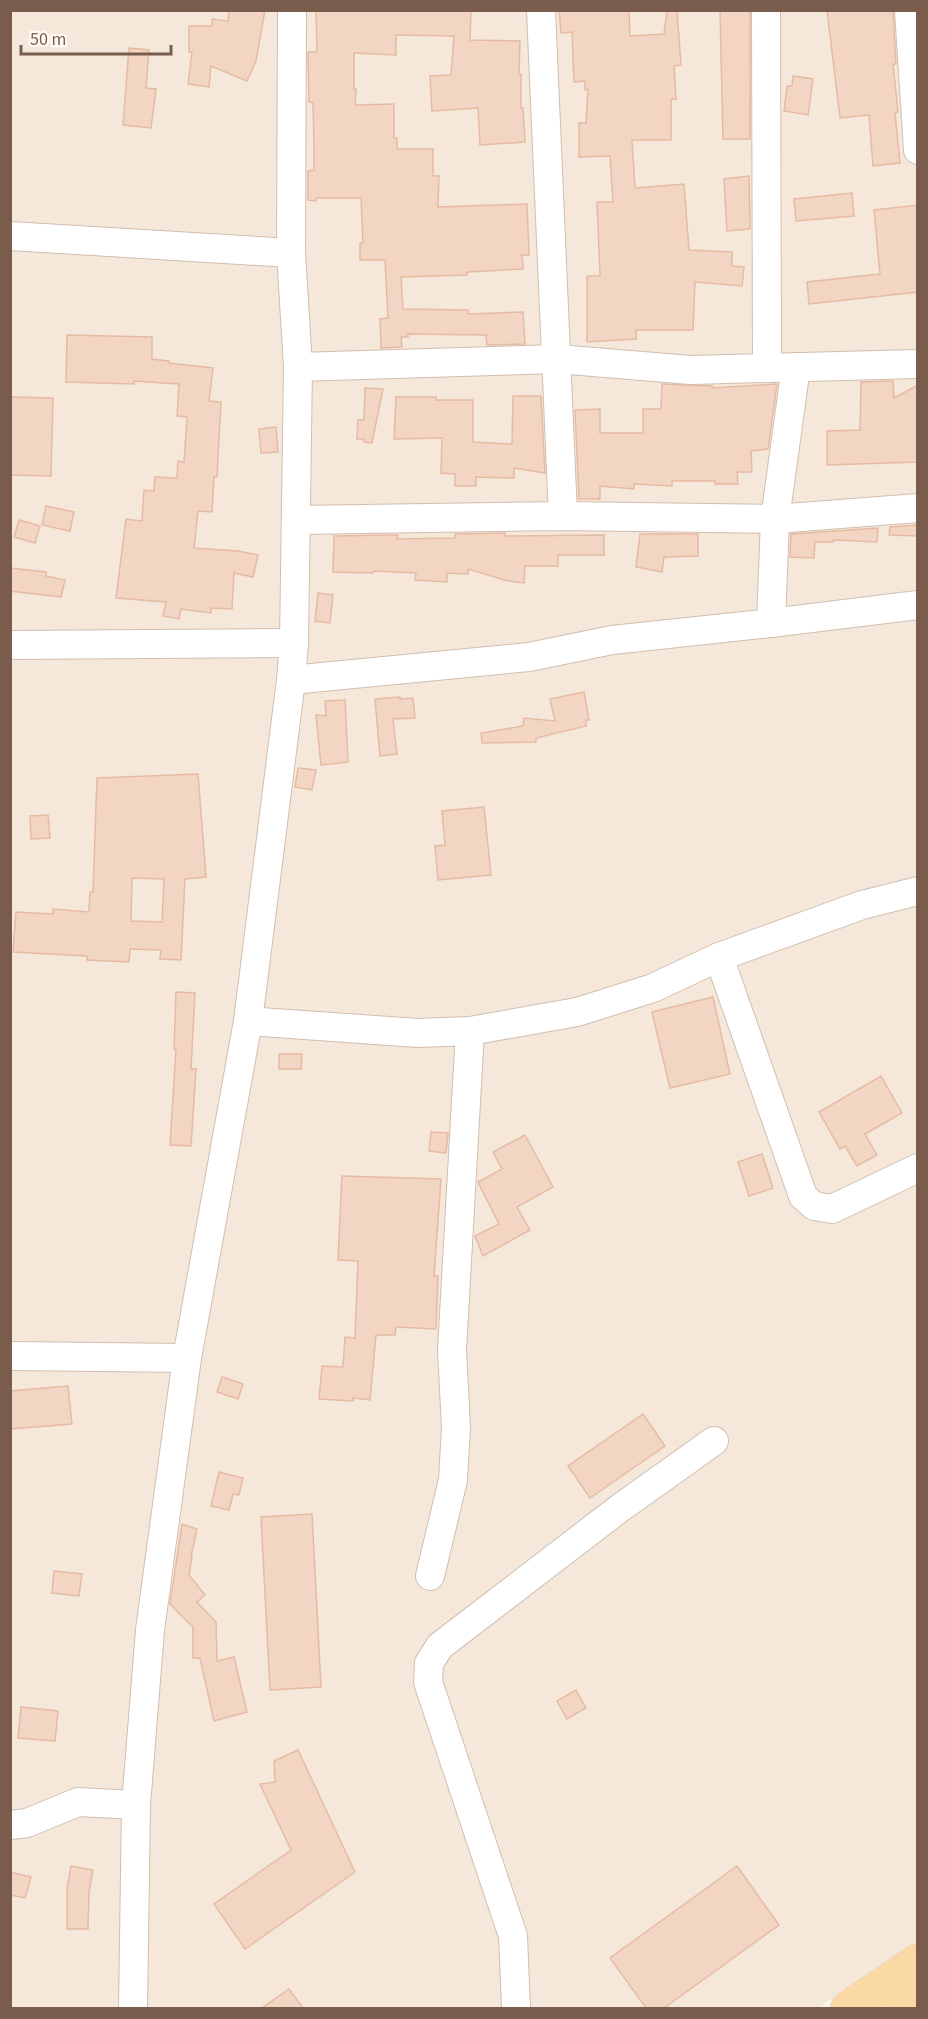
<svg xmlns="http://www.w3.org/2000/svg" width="928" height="2019" font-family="'Source Sans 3',sans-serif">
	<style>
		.residential { fill: #f5e8da }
		.building { fill: #f3d5c3; stroke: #e6bba3; stroke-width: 1.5; fill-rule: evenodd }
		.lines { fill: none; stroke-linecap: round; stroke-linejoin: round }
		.minor-casing { stroke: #d1beb0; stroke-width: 30 }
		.major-casing { stroke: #dad1cd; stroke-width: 34 }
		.minor { stroke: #fff; stroke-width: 28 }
		.major { stroke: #fbd9a5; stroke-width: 33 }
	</style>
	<rect width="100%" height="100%" fill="#fdf6ec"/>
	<path class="residential" d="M11,11H917V1941L818,2008H11Z"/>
	<g class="building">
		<path d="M229,10H265L256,61L247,81L211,66L209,87L188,84L192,52H189V26H212V19L228,21Z"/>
		<path d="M316,10H471L470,40L520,41L519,74H521V108H523L525,142L480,145L478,108L432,111L430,76L451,75L454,36L396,35V55L354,53V89H356L355,105L394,104V138H397V149H433V176H439L438,207L527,204L529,255H522L523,269L467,272V275L401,277L403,309L468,310V314L523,312L525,344L487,345L486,335L408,334V337H401L402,347L381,348L380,319L388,318L385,260H360V243H363L361,198H316V201L308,200V171L314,170V148L313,103L309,102L308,52H317Z"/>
		<path d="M559,10H629L630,36L664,34L667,10H677L681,65L674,66L676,99H671V140H632L635,188L684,184L689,250L732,252V266L744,267L742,286L695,282L693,330H636V339L587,342V276H600L597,202H613L610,156L579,157V123H586L588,89L585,90V81L574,82L572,32L561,33Z"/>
		<path d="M720,10H750V139H723Z"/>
		<path d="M827,10H893L896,64H893L898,112L895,113L900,163L873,166L869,115L840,118Z"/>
		<path d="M129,48L149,50L146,88L156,89L151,128L123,125Z"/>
		<path d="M793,76L813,79L808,115L784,111L787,86H792Z"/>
		<path d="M749,176L750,229L727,231L724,179Z"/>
		<path d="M852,193L854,216L796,221L794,199Z"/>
		<path d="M918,205V292L809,304L807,282L880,274L874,210Z"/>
		<path d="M67,335L152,337V359L169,361V363L213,368L209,401L221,402L217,477H214L212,512L198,511L194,548L238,551L258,555L253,577L234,573L232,609L211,608V613L181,609L179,619L163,616L166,602L116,598L126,519L142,521L144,490L154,491L155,477L177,478L178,461L184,462L187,417L177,416L179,384L134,381V384L66,382Z"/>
		<path d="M893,381L894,398L918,385V462L827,465V431L860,430L861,382Z"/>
		<path d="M662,384L712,386V388L777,384L768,449L751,451L752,472H737L738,484H715V481H672V486L634,484V489L600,486V499H579L575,410L600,409V433H643V409H661Z"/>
		<path d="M365,388L383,389L372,443L364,442V439H357L358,420H364Z"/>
		<path d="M513,396H541L545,473L514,468V478L476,477V486H455V474L441,473L442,438L394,439L396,397H436V400H473V442L512,444Z"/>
		<path d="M10,397L53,398L51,476L10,475Z"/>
		<path d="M276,427L278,452L261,453L259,429Z"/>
		<path d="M46,506L74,512L70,531L42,525Z"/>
		<path d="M19,520L40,526L35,543L14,537Z"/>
		<path d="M918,525V536L889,535L890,527Z"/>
		<path d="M878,528L877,542L833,540V542H815L814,558L790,557L791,534Z"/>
		<path d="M505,533V536L604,535V555H558V566H525L524,583L508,581L468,569V574L447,573V582L415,580L416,573L374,571L373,573L333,572L334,536L392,535H398L397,539L455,538V534Z"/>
		<path d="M640,534H698V556L664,557L662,572L636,567Z"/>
		<path d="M10,568L46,572V576L65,580L61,597L10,591Z"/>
		<path d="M318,593L333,595L330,623L315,621Z"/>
		<path d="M584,692L589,720H586V726L536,738V742L482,743L481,733L523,726L524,718L555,721L550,699Z"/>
		<path d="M400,697V699L413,698L415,718L393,719L397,754L380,756L375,699Z"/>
		<path d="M345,700L348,762L321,765L316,715L326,716L325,701Z"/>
		<path d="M298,768L316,770L312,790L295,787Z"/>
		<path d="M198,774L206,877L185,879L181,960L160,959L161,950L130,949L129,962L87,960V956L13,952L16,912L53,914V909L89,912L90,892H93L97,778ZM132,878L164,879L162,922L131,921Z"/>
		<path d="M484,807L491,875L438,880L435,846L445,845L442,811Z"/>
		<path d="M48,815L50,838L31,839L30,816Z"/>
		<path d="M176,992L195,993L191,1069H196L191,1146L170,1145L176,1049H174Z"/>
		<path d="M713,997L730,1074L670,1088L652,1012Z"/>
		<path d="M279,1054H302L301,1069H279Z"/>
		<path d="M881,1076L902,1113L865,1134L877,1155L857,1166L845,1146L840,1149L819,1112Z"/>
		<path d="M431,1132L448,1133L446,1153L429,1151Z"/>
		<path d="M525,1135L553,1187L517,1207L530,1230L483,1256L475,1236L499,1224L478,1182L502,1169L493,1152Z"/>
		<path d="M762,1154L773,1188L749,1196L738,1162Z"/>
		<path d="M342,1176L441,1179L434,1276H438L436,1329L396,1327L395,1335H376L370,1400L353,1398V1401L319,1399L322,1366L343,1367L345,1337L355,1338L358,1261L338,1260Z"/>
		<path d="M222,1377L243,1384L238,1399L217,1392Z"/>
		<path d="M68,1386L72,1424L10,1429V1391Z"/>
		<path d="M643,1414L665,1446L590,1498L568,1466Z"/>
		<path d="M219,1472L243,1478L239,1495L233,1494L229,1510L211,1506Z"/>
		<path d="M312,1514L321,1687L270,1690L261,1517Z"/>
		<path d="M182,1524L197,1529L191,1556H192L189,1575L205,1595L197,1602L216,1622L217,1661L234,1657L247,1712L214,1721L200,1658H193V1627L170,1604Z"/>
		<path d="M54,1571L82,1574L79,1596L52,1593Z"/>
		<path d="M576,1690L586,1708L567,1719L557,1701Z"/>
		<path d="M21,1707L58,1711L55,1741L18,1738Z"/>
		<path d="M298,1750L355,1872L245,1949L214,1904L291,1850L260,1784L275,1782L274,1761Z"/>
		<path d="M71,1866L93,1870L89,1892L88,1929H67V1888Z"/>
		<path d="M737,1866L779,1925L664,2008H646L610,1958Z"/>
		<path d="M10,1872L31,1877L25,1898L10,1895Z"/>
		<path d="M289,1989L303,2008H262Z"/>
	</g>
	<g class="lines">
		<g class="minor-casing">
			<g id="minor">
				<path d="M541,10L563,516"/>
				<path d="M766,10L767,367"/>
				<path d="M909,10L918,150"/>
				<path d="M10,236L291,253L298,367L294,643L291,680L248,1021L187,1358L150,1630L136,1805L133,2008"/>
				<path d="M291,253L292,10"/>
				<path d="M298,367L557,359L691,370L918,364"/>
				<path d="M296,520L563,516L775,519L918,508"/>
				<path d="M771,623L775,519L796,367"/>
				<path d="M10,645L294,643"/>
				<path d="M291,680L529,657L612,640L771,623L918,605"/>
				<path d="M719,957L803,1196L814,1206L832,1209L918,1168"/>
				<path d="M248,1021L418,1033L470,1031L577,1012L653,988L719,957L862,905L918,891"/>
				<path d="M10,1356L187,1358"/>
				<path d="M430,1576L453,1480L456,1427L452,1350L470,1031"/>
				<path d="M10,1825L27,1823L78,1802L136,1805"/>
				<path d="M516,2008L513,1936L428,1682L429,1663L440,1646L620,1508L714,1441"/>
			</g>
		</g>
		<g class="major-casing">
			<g id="major">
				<path d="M847,2008L918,1960"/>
				<path d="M898,2008L918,1995"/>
			</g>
		</g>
		<use href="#minor" class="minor"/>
		<use href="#major" class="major"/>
	</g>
	<rect width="928" height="2019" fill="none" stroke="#7a5c4d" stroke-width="24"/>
	<path d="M21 45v9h150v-9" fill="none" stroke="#7a5c4d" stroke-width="3"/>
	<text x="30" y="45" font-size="18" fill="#7a5c4d" stroke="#fffaf3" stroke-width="4.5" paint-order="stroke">50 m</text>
</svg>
